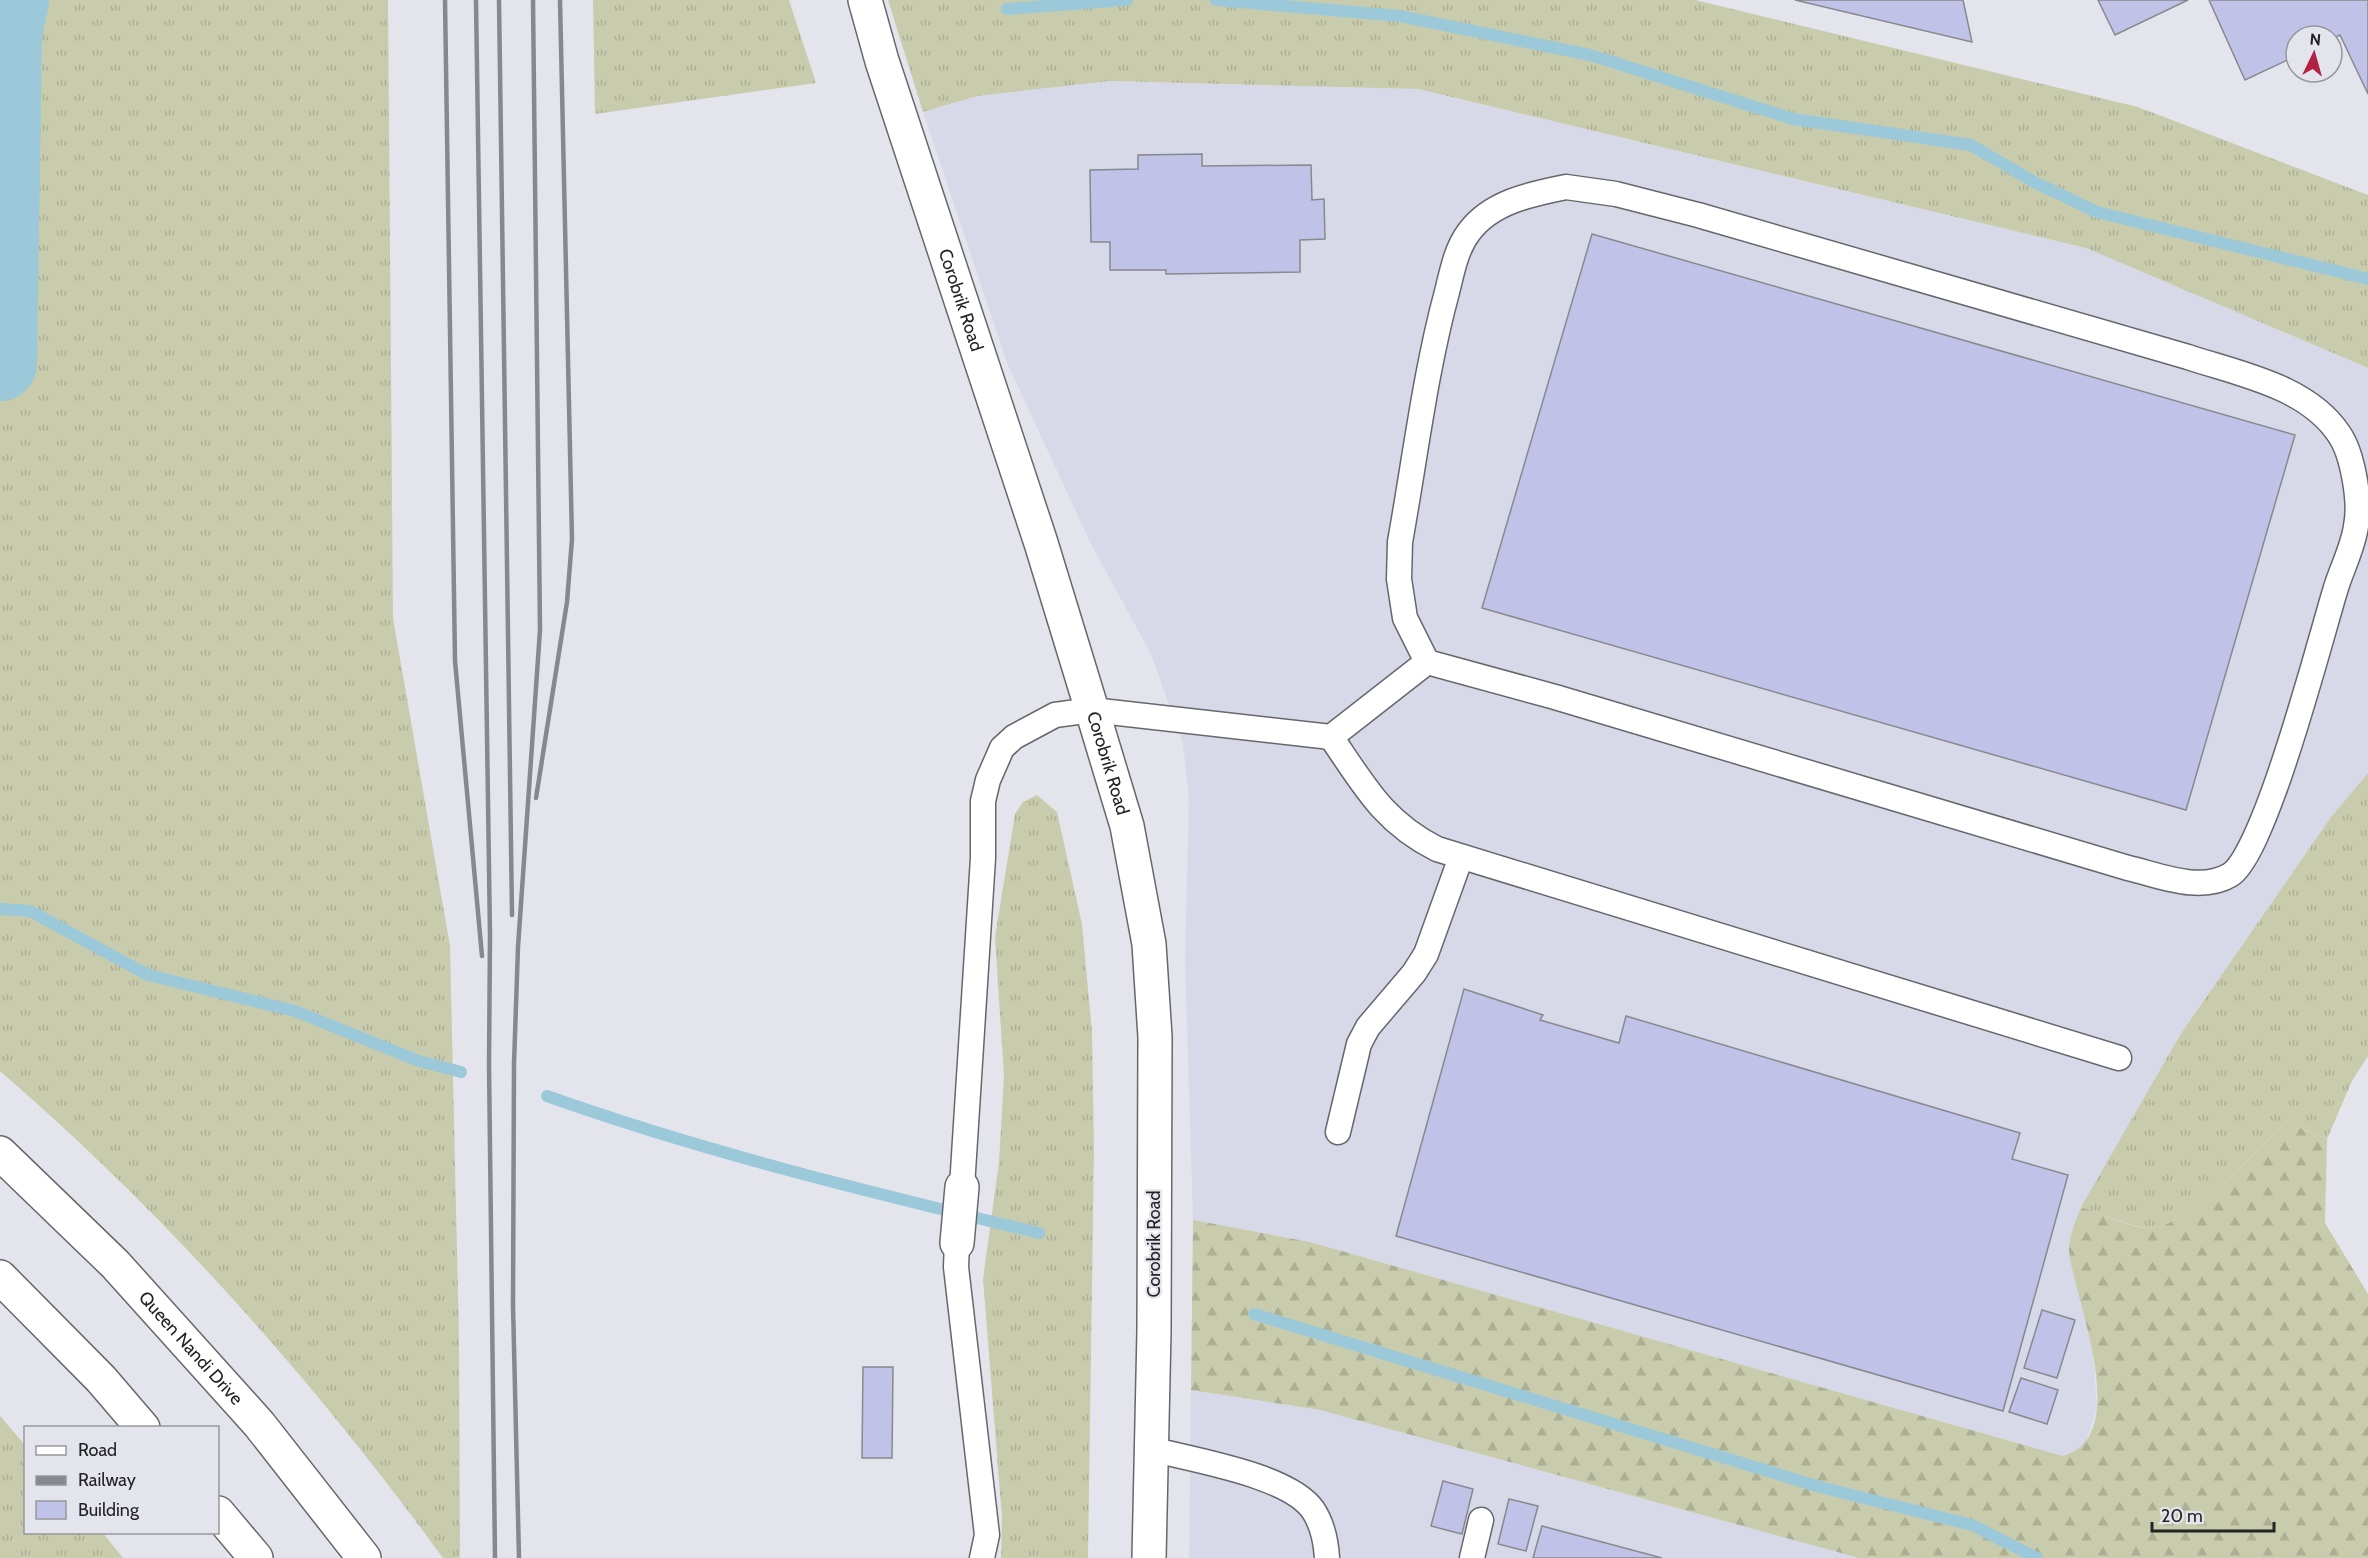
<svg xmlns="http://www.w3.org/2000/svg" width="2368" height="1558" font-family="Cabin,sans-serif">
	<style>
		.built { fill: #d8d9e8 }
		.grass { fill: url(#grass-tufts) }
		.forest { fill: url(#forest-firs) }
		.lines { fill: none; stroke-linecap: round; stroke-linejoin: round }
		.stream { stroke: #9bc9d9; stroke-width: 12 }
		.river { stroke: #9bc9d9; stroke-width: 74 }
		.building { fill: #c1c2e8; stroke: #88888f; stroke-width: 1.5 }
		.lane-casing { stroke: #66666d; stroke-width: 27 }
		.street-casing { stroke: #66666d; stroke-width: 36 }
		.secondary-casing { stroke: #66666d; stroke-width: 36 }
		.lane { stroke: #fff; stroke-width: 24 }
		.street { stroke: #fff; stroke-width: 33 }
		.secondary { stroke: #fff; stroke-width: 33 }
		.rail { stroke: #87888d; stroke-width: 4.5 }
		.labels { text-anchor: middle; stroke-width: 4.5; stroke-linejoin: round; paint-order: stroke }
		.street-label { font-size: 18px; fill: #232326; stroke: #e4e5ec }
	</style>
	<defs>
		<pattern id="grass-tufts" width="24" height="20" patternUnits="userSpaceOnUse" patternTransform="scale(1.5)"><rect width="24" height="20" fill="#c9ccac"/><path d="M3 7l-1-3M5 7V3M7 7l1-3M15 17l-1-3M17 17v-4M19 17l1-3" fill="none" stroke="#acaf94"/></pattern>
		<pattern id="forest-firs" width="22" height="20" patternUnits="userSpaceOnUse" patternTransform="scale(1.5)"><rect width="22" height="20" fill="#c9ccac"/><path d="M5 1l3.5 6h-7zM16 11l3.5 6h-7z" fill="#acaf94"/></pattern>
	</defs>
	<rect width="100%" height="100%" fill="#e4e5ec"/>
	<g class="built">
		<path d="M1110,81L1418,89L2086,248L2368,368V773L2331,817L2180,1035L2081,1207L2069,1249L2092,1339L2097,1408L2087,1439L2078,1452L2063,1456L1310,1242L1193,1220L1185,960L1189,799L1183,744L1151,654L1091,544L1008,365L923,112L977,96Z"/>
		<path d="M1191,1390L1320,1410L1859,1558H1189Z"/>
	</g>
	<g class="grass">
		<path d="M0,0H388L393,618L450,946L459,1339L460,1558H443C313,1380 167,1215 0,1071Z"/>
		<path d="M593,0H789L816,83L595,114Z"/>
		<path d="M888,0H1695L2138,107L2368,195V368L2086,248L1418,89L1110,81L977,96L923,112Z"/>
		<path d="M2368,773V1056L2352,1081L2327,1139L2286,1122C2258,1149 2185,1231 2148,1228C2128,1226 2100,1213 2081,1207L2180,1035L2331,817Z"/>
		<path d="M1037,795L1057,812L1082,924L1092,1032L1094,1149L1088,1558H1001L1002,1518L983,1279L999,1162L1004,1077L995,937L1015,814L1023,802Z"/>
		<path d="M0,1416L25,1445L26,1532L103,1533L123,1558H0Z"/>
	</g>
	<path class="forest" d="M2286,1122L2327,1139L2325,1223L2368,1294V1558H1859L1320,1410L1191,1390L1193,1220L1310,1242L2063,1456C2134,1435 2074,1299 2069,1251C2068,1238 2077,1219 2081,1207C2100,1213 2129,1227 2148,1228C2185,1231 2258,1149 2286,1122Z"/>
	<g class="lines">
		<g class="stream">
			<path d="M1216,0L1400,16L1590,55L1793,119L1971,145L2036,183L2097,212L2368,279"/>
			<path d="M1007,9L1127,0"/>
			<path d="M9,15L16,0"/>
			<path d="M0,909L30,911L148,975L295,1011L419,1061L461,1072"/>
			<path d="M547,1096C707,1153 874,1193 1039,1233"/>
			<path d="M1254,1314L1820,1487L1972,1525L2037,1558"/>
		</g>
		<path class="river" d="M0,364L5,34L12,0"/>
	</g>
	<g class="building">
		<path d="M1795,0H1963L1972,42Z"/>
		<path d="M2098,0H2188L2115,35Z"/>
		<path d="M2209,0H2368V94L2340,35L2332,39V36H2296V56L2245,80Z"/>
		<path d="M1202,154V166L1311,165L1312,200L1324,199L1325,239L1300,240V272L1166,274V270H1110V242H1091L1090,170L1138,169V155Z"/>
		<path d="M1592,234L2295,435L2186,810L1482,608Z"/>
		<path d="M1464,989L1543,1015L1540,1020L1619,1043L1626,1016L2020,1133L2012,1159L2068,1175L2003,1411L1396,1236Z"/>
		<path d="M2042,1310L2075,1320L2057,1378L2024,1368Z"/>
		<path d="M863,1367H893L892,1458H862Z"/>
		<path d="M2021,1378L2058,1390L2047,1424L2009,1412Z"/>
		<path d="M1443,1481L1473,1489L1462,1534L1431,1526Z"/>
		<path d="M1509,1499L1538,1506L1526,1551L1498,1544Z"/>
		<path d="M1542,1526L1662,1558H1533Z"/>
	</g>
	<g class="lines">
		<g class="lane-casing">
			<g id="lane">
				<path d="M1566,187L1616,194L1698,215L2188,357C2239,374 2307,386 2339,434C2353,454 2361,503 2356,526C2353,548 2341,570 2335,591C2320,640 2265,854 2230,875C2200,893 2159,875 2128,868L1555,697L1427,662L1405,618L1399,579L1400,542C1415,459 1425,373 1447,292C1452,272 1456,249 1469,232C1491,202 1531,194 1566,187Z"/>
				<path d="M1331,737C1364,785 1383,822 1437,849L2119,1058"/>
				<path d="M1338,1132L1359,1044L1368,1027L1414,973L1426,954L1461,857"/>
				<path d="M962,1187L983,858V801L988,780L1002,748L1014,737L1055,715L1092,710L1331,737L1427,662"/>
				<path d="M957,1243L956,1267L987,1535L982,1558"/>
				<path d="M1151,1449C1192,1460 1289,1475 1313,1510C1323,1525 1326,1541 1327,1558"/>
				<path d="M1472,1558L1481,1520"/>
			</g>
		</g>
		<g class="street-casing">
			<path id="street" d="M957,1243L962,1187"/>
		</g>
		<g class="secondary-casing">
			<g id="secondary">
				<path id="s1" d="M865,0L882,61L1041,543L1092,710L1127,826L1149,944L1155,1037L1154,1331L1149,1558"/>
				<path id="s2" d="M0,1153L115,1264L259,1424L364,1558"/>
				<path d="M0,1277L101,1379L143,1428"/>
				<path d="M218,1513L256,1558"/>
			</g>
		</g>
		<use href="#lane" class="lane"/>
		<use href="#street" class="street"/>
		<use href="#secondary" class="secondary"/>
		<g class="rail">
			<path d="M445,0L455,661L482,956"/>
			<path d="M476,0L490,935L489,1065L495,1558"/>
			<path d="M499,0L512,915"/>
			<path d="M536,798L567,602L572,539L560,0"/>
			<path d="M519,1558L513,1305L514,1064L518,947L540,630L533,0"/>
		</g>
	</g>
	<g class="labels">
		<g class="street-label">
			<text dy="6" stroke="none"><textPath href="#s1" startOffset="315">Corobrik Road</textPath></text>
			<text dy="6" stroke="none"><textPath href="#s1" startOffset="801">Corobrik Road</textPath></text>
			<text transform="translate(1154 1244) rotate(-90)" y="6">Corobrik Road</text>
			<text dy="6" stroke="none"><textPath href="#s2" startOffset="273">Queen Nandi Drive</textPath></text>
		</g>
	</g>
	<rect x="24" y="1426" width="195" height="108" fill="#e4e5ec" stroke="#97979d" stroke-width="1.5"/>
	<rect x="36" y="1446" width="30" height="9" fill="#ffffff" stroke="#97979d" stroke-width="1.5"/>
	<text x="78" y="1456" font-size="18" fill="#232326">Road</text>
	<rect x="36" y="1476" width="30" height="9" fill="#87888d" stroke="#97979d" stroke-width="1.5"/>
	<text x="78" y="1486" font-size="18" fill="#232326">Railway</text>
	<rect x="36" y="1501" width="30" height="18" fill="#c1c2e8" stroke="#97979d" stroke-width="1.5"/>
	<text x="78" y="1516" font-size="18" fill="#232326">Building</text>
	<g transform="translate(2314 54) rotate(5)"><circle r="28" fill="#e4e5ec" stroke="#97979d" stroke-width="1.5"/>
	<path d="M0-4.5L10 22L0 15L-10 22Z" fill="#b42243"/>
	<text y="-9" font-size="16" font-weight="bold" text-anchor="middle" fill="#232326">N</text>
	</g>
	<path d="M2152 1522v9h122v-9" fill="none" stroke="#232326" stroke-width="3"/>
	<text x="2161" y="1522" font-size="18" fill="#232326" stroke="#e4e5ec" stroke-width="4.5" paint-order="stroke">20 m</text>
</svg>
